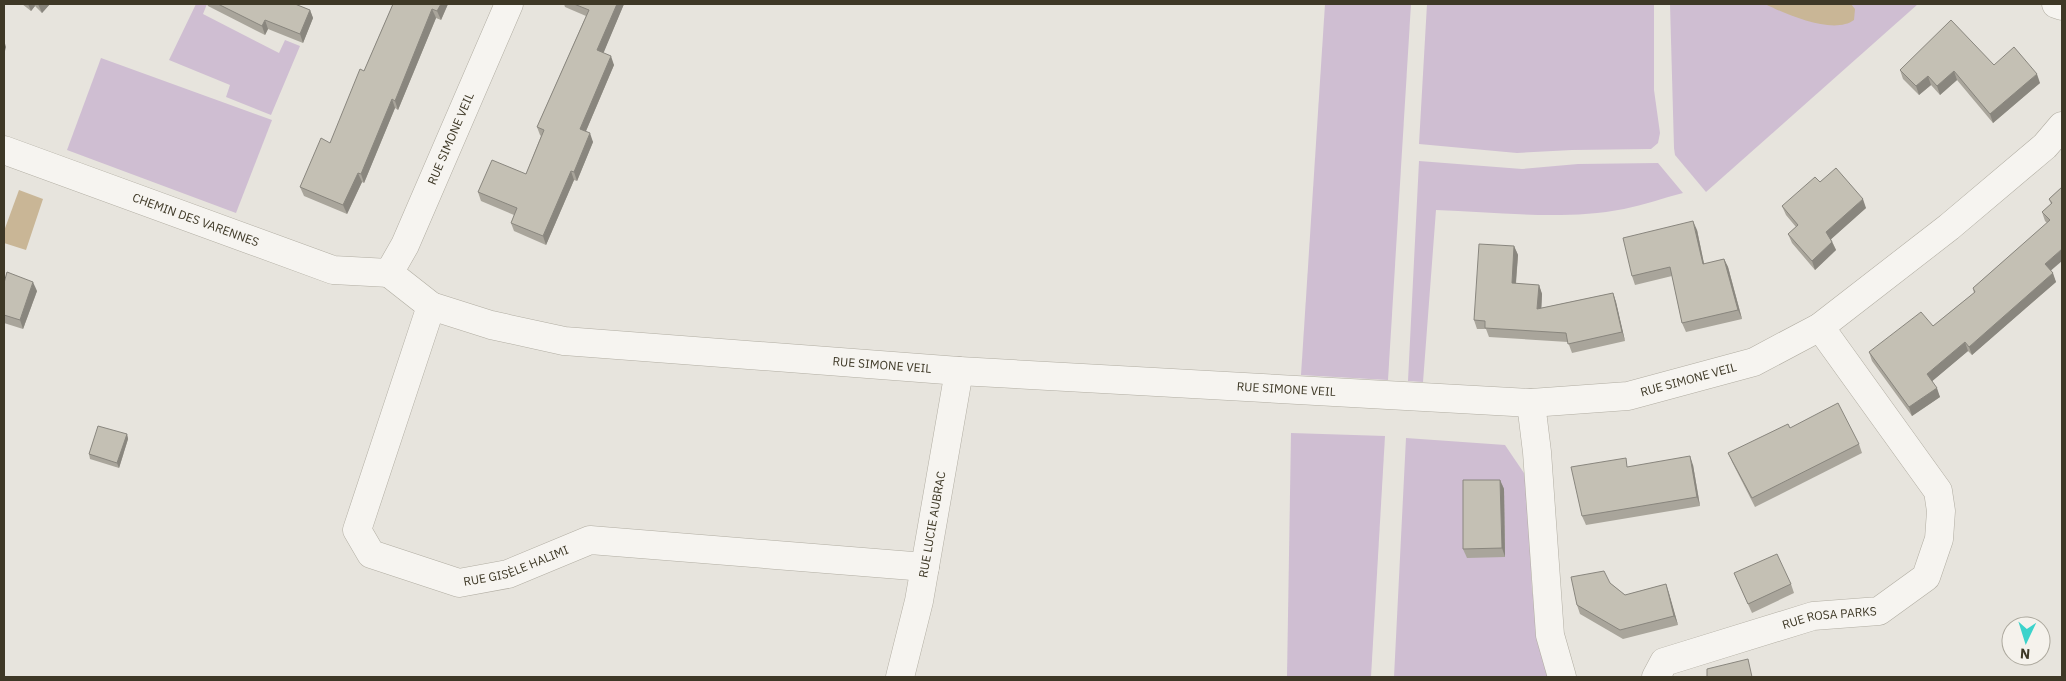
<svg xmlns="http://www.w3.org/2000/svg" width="2066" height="681" font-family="'IBM Plex Sans',sans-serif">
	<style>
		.green { fill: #cfbed2 }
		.water { fill: #c9b696 }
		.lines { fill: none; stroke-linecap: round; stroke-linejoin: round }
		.minor-casing { stroke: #b1ada2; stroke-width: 29 }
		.minor { stroke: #f6f4f0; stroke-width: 28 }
		.wall { fill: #a9a59b }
		.shaded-wall { fill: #89867e }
		.building { fill: #c4c0b4; stroke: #89867e }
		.labels { text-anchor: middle; stroke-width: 4.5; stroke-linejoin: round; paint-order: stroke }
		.street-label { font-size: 12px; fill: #3e3826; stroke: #f5f2ec }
	</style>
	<rect width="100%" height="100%" fill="#e7e4dd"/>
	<g class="green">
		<path d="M196,4H207L203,14L279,53L285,40L300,46L271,115L226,97L230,85L169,60Z"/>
		<path d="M1325,4H1411L1388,380L1301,375Z"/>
		<path d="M1427,4H1654V90L1660,133L1658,143L1651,149L1572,150L1517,153L1419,144Z"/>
		<path d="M1670,4H1918L1706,192L1675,155L1674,148Z"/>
		<path d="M101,58L272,120L236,213L67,150Z"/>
		<path d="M1419,161L1522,169L1578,164L1658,163L1683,193C1663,198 1644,205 1624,209C1562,221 1498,212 1436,210L1423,382L1408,381Z"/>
		<path d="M1291,433L1385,436L1371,677H1287Z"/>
		<path d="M1406,438L1505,445L1528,479L1532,590L1549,677H1394Z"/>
	</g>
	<g class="water">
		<path d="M1765,4H1851L1855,9L1854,20C1834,35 1787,15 1765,4Z"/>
		<path d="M19,190L43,199L26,250L4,243V231Z"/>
	</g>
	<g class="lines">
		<g class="minor-casing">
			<g id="minor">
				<path d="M2056,4L2062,6"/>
				<path id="s1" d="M4,150L333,270L389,273"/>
				<path id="s2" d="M389,273L431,306L491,325L564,341L959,371L1531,403L1628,396L1754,362L1820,327L1949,227L2045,146L2062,126"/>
				<path id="s3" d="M389,273L405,245L509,4"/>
				<path id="s4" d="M431,306L357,530L371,554L459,583L508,574L590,540L925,567"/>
				<path d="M1531,403L1537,452L1550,635L1562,677"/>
				<path id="s5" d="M900,677L919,601L959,371"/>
				<path id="s6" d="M1656,677L1664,662L1813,616L1879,611L1926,577L1939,539L1941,511L1938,491L1820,327"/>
			</g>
		</g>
		<use href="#minor" class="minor"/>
	</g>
	<g class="wall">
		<path d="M22,4H50L42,13L35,6L31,11Z"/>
		<path d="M207,4H295L310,10L313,18L303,43L268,29L265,35L208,6Z"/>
		<path d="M393,4H448L441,20L436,18L398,110L395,108L364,183L362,182L347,214L304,196L300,187L330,143L364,71Z"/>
		<path d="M564,4H624L603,53L614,65L586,131L593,142L577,181L574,180L546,245L514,231L511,223L514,215L481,201L478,192L526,174L541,136L540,135L537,127L586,16L565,7Z"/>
		<path d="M1994,65L2040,83L1993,123L1957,80L1940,95L1931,85L1919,95L1903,79L1900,70Z"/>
		<path d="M1820,182L1866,208L1831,239L1836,250L1815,270L1792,243L1788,234L1796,227L1786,215L1782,206Z"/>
		<path d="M2062,187L2051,271L2056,282L1972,355L1968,351L1932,381L1940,397L1912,416L1872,361L1869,352L1933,326L1974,293L1973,288L2047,223L2045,221L2042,212L2051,204L2049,199Z"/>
		<path d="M1697,230L1704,264L1724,259L1728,267L1742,319L1686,332L1682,323L1672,276L1635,285L1632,276Z"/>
		<path d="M1514,246L1518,255L1516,284L1539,285L1542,294L1541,308L1613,293L1616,302L1625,341L1572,353L1568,342L1489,337L1486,329H1477L1474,320Z"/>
		<path d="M4,283L37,291L23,329L4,323Z"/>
		<path d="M1790,428L1859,444L1862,453L1755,507L1732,462L1728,453Z"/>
		<path d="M127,434L128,439L119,468L90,459L89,454Z"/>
		<path d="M1693,465L1700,506L1586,525L1582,516L1629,467Z"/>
		<path d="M1500,480L1504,489L1505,557L1467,558L1463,549Z"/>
		<path d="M1734,573L1791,584L1794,593L1752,613L1738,582Z"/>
		<path d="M1610,583L1625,595L1666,584L1678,625L1623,639L1580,614L1577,605Z"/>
	</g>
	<g class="shaded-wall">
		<path d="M28,4H34L35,6L31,11Z"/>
		<path d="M38,4H50L42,13Z"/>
		<path d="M441,4H448L441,20L437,11Z"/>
		<path d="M617,4H624L601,59L597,50Z"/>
		<path d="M432,9L436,18L398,110L395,101Z"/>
		<path d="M310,10L313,18L303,43L300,34Z"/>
		<path d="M265,20L268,29L265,35L262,26Z"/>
		<path d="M4,40L6,47L4,55Z"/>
		<path d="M611,56L614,65L583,138L580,129Z"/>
		<path d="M1954,71L1957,80L1940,95L1937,86Z"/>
		<path d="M2037,74L2040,83L1993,123L1990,114Z"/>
		<path d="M1928,76L1931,85L1919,95L1916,86Z"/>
		<path d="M392,99L395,108L364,183L361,174Z"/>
		<path d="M590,133L593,142L577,181L574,172Z"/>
		<path d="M571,171L574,180L546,245L543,236Z"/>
		<path d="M358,173L362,182L347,214L343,205Z"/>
		<path d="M1863,199L1866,208L1829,241L1826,232Z"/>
		<path d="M1693,221L1697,230L1706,273L1703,264Z"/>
		<path d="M1832,242L1836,250L1815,270L1812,261Z"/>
		<path d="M1514,246L1518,255L1515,292L1512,283Z"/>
		<path d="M2062,249V261L2048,273L2045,264Z"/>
		<path d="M1724,259L1728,267L1742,319L1738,310Z"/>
		<path d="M2053,273L2056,282L1972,355L1969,347Z"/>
		<path d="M33,282L37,291L23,329L20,320Z"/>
		<path d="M1539,285L1542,294L1541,318L1537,309Z"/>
		<path d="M1613,293L1616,302L1625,341L1622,332Z"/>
		<path d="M1965,342L1968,351L1930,383L1927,374Z"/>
		<path d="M1937,388L1940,397L1912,416L1909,407Z"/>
		<path d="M127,434L128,439L119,468L117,463Z"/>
		<path d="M1690,456L1693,465L1700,506L1697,497Z"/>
		<path d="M1500,480L1504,489L1505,557L1502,548Z"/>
		<path d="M1666,584L1669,593L1678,625L1674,616Z"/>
	</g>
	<g class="building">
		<path d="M218,4H295L310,10L300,34L265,20L262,26Z"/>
		<path d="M393,4H441L437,11L432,9L395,101L392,99L361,174L358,173L343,205L300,187L321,138L330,143L360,69L364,71Z"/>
		<path d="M574,4H617L597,50L611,56L580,129L590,133L574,172L571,171L543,236L511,223L517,208L478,192L492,160L526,174L544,130L537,127L589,10Z"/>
		<path d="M1951,20L1994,65L2014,47L2037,74L1990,114L1954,71L1937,86L1928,76L1916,86L1900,70Z"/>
		<path d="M1836,168L1863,199L1826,232L1832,242L1812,261L1788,234L1798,225L1782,206L1815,177L1820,182Z"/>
		<path d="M2062,187V249L2045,264L2053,273L1969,347L1965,342L1927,374L1937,388L1909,407L1869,352L1921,312L1933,326L1975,292L1973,288L2050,220L2042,212L2052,203L2049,199Z"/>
		<path d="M1693,221L1703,264L1724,259L1738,310L1682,323L1670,267L1632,276L1623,238Z"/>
		<path d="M1479,244L1514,246L1512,283L1539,285L1537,309L1613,293L1622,332L1568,344L1566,333L1485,328V321L1474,320Z"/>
		<path d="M7,272L33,282L20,320L4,315V283Z"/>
		<path d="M1838,403L1859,444L1752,498L1728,453L1788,424L1790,428Z"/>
		<path d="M98,426L127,434L117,463L89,454Z"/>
		<path d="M1690,456L1697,497L1582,516L1571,467L1626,458L1627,467Z"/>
		<path d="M1463,480H1500L1502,548L1463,549Z"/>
		<path d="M1777,554L1791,584L1748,604L1734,573Z"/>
		<path d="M1604,571L1610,583L1625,595L1666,584L1674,616L1620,630L1577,605L1571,577Z"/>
		<path d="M1748,659L1752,677H1707V669Z"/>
	</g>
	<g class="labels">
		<g class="street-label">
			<text dy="4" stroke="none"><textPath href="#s3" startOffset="148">RUE SIMONE VEIL</textPath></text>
			<text dy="4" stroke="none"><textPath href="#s1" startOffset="204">CHEMIN DES VARENNES</textPath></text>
			<text dy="4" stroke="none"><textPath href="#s2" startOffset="510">RUE SIMONE VEIL</textPath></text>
			<text dy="4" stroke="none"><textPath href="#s2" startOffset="1320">RUE SIMONE VEIL</textPath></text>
			<text dy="4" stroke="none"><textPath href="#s2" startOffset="915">RUE SIMONE VEIL</textPath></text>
			<text dy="4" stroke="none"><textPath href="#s5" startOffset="156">RUE LUCIE AUBRAC</textPath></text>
			<text dy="4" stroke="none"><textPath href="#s4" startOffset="416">RUE GISÈLE HALIMI</textPath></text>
			<text dy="4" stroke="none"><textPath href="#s6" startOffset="189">RUE ROSA PARKS</textPath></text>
		</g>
	</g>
	<rect width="2066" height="681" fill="none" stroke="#3e3826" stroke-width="10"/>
	<g transform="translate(2026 641) rotate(184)"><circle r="24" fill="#f5f2ec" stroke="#aca89d"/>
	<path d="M0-4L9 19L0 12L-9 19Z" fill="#3cd3cb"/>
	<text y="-8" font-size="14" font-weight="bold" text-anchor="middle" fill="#3e3826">N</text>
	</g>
</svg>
